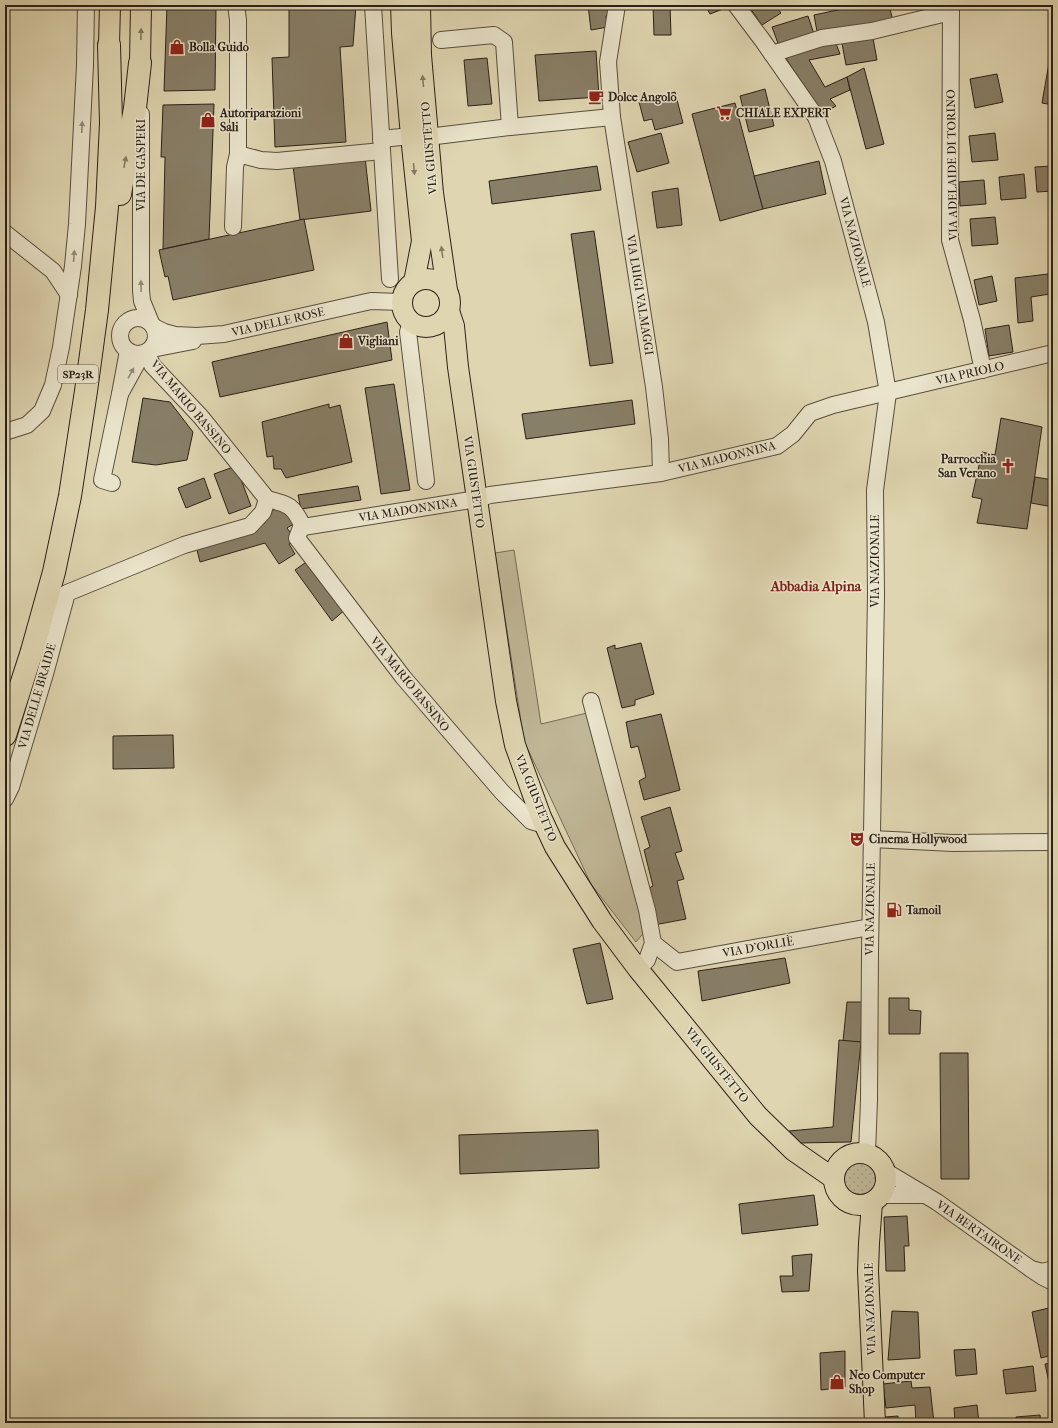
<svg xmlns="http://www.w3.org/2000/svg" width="1058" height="1428" font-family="'IM FELL French Canon',serif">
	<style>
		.grass { fill: url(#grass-dots); stroke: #756c58 }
		.green { fill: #c0b797; stroke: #756c58 }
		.building { fill: #887f68; stroke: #2a2018 }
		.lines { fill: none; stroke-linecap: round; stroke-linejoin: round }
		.minor-casing { stroke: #574e3e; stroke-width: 18 }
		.major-casing { stroke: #2a2018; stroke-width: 22 }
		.highway-casing { stroke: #2a2018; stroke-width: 24 }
		.minor { stroke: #eae4cc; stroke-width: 16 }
		.major { stroke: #dfd6b1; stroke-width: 20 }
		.highway { stroke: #dfd6b1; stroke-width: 22 }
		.oneway { fill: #847b64 }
		.oneway2 { fill: #948c7b }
		.labels { text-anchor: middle; stroke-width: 3; stroke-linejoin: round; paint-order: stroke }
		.shield { fill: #eae4cc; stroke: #645b4e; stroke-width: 1 }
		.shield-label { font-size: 11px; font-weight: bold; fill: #2a2018 }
		.poi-label { font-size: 12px; font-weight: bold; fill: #2a2018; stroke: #eae4cc; text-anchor: start }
		.street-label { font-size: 12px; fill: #2a2018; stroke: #eae4cc }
		.quarter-label { font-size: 14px; font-weight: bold; fill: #7a1f14; stroke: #eae4cc }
	</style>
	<defs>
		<pattern id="grass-dots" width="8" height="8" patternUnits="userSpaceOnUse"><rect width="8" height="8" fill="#c0b797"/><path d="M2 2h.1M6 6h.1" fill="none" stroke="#a59d81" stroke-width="1.8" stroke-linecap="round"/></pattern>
	</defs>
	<rect width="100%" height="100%" fill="#dfd6b1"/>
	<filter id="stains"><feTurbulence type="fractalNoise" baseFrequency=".005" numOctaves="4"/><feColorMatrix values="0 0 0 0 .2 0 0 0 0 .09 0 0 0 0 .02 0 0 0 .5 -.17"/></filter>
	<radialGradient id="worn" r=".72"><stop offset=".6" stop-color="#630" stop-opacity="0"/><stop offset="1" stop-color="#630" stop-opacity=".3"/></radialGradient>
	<circle class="grass" cx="860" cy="1179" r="18"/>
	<path class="green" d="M514,550L541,724L587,713L646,930L636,942L591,884L524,741L495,553Z"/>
	<g class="building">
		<path d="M167,5H216L215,90L164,91Z"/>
		<path d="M289,5H356L353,46L340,47L346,142L275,147L272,58L289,57Z"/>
		<path d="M487,5H523V8L487,9Z"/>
		<path d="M588,5H612L614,15L606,16L608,27L591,30Z"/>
		<path d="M653,5H670L671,35H654Z"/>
		<path d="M705,5H726L728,7L710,14Z"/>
		<path d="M748,5H775L781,13L762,25Z"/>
		<path d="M861,5H889L893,21L818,37L814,15Z"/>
		<path d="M808,16L814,34L779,46L772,27Z"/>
		<path d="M872,33L877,60L846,65L841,38Z"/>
		<path d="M835,41L840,54L809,60L825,87L847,77L850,90L830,99L836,106L821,114L784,55Z"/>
		<path d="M596,51L599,97L539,101L535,55Z"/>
		<path d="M487,58L492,104L468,106L464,60Z"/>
		<path d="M1049,63L1053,64V105L1042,103Z"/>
		<path d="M864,68L884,144L866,149L847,77Z"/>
		<path d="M997,74L1003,102L975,108L970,79Z"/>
		<path d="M765,89L774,126L749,132L740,96Z"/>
		<path d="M675,92L683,123L655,130L652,119L644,121L639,102Z"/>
		<path d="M735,103L763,209L720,221L692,114Z"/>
		<path d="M214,104L209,239L163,249L165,157H161L163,105Z"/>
		<path d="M661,133L669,163L637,172L628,142Z"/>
		<path d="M995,133L998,160L972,162L969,136Z"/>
		<path d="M365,157L371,211L300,220L293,166Z"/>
		<path d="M819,161L826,194L763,209L754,176Z"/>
		<path d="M597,166L601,190L492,204L489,181Z"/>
		<path d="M1053,166V191L1037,192L1035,167Z"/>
		<path d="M1024,174L1026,198L1001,200L999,177Z"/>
		<path d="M984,180L986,204L960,206L959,182Z"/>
		<path d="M678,188L682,225L657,228L652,192Z"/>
		<path d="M995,217L998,244L972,246L970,219Z"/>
		<path d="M304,219L314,270L173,300L168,276L165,277L159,250Z"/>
		<path d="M594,231L613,363L590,366L571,234Z"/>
		<path d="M1048,274L1050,294L1031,297L1033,321L1018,323L1015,278Z"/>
		<path d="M992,276L997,301L979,305L974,280Z"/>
		<path d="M387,322L392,360L220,397L212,362Z"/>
		<path d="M1009,325L1013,352L989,356L985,329Z"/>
		<path d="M394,384L410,490L381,494L365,388Z"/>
		<path d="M143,398L170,402L193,432L187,460L156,465L132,462Z"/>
		<path d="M632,400L635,424L526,439L522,414Z"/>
		<path d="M329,404V408L340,405L352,462L286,478L281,469H274L273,456L267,457L262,422Z"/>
		<path d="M1001,418L1042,427L1027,529L977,523L982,499L972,497L982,452L995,455Z"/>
		<path d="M236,466L251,506L229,514L214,474Z"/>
		<path d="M1035,477L1053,480V507L1031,503Z"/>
		<path d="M204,478L211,498L186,508L178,488Z"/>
		<path d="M358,486L361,500L301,509L298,495Z"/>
		<path d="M279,507L297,522L287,528L296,540L289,544L295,554L279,564L265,543L200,562L196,546L252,530L265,523L262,516Z"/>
		<path d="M309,560L347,608L332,621L295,570Z"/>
		<path d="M641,643L654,694L635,700V705L622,708L607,648L615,645V649Z"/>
		<path d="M661,714L680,790L644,800L639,781L646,777L638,746L631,748L626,722Z"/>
		<path d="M173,735L174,768L113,769V736Z"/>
		<path d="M670,807L682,851L675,853L684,879L677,881L686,919L654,925L649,888L653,886L644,850L650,847L641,817Z"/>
		<path d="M600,943L613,999L587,1004L573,949Z"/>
		<path d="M785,958L790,983L702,1001L698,971Z"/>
		<path d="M889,998H909V1010L921,1011L920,1034H889Z"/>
		<path d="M847,1002H862L861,1042L843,1041Z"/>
		<path d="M839,1040L861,1042L851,1142L799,1143L789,1131L833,1127Z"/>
		<path d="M940,1053H968L969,1179H941Z"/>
		<path d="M598,1130L599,1168L460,1174L459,1135Z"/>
		<path d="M814,1195L818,1225L742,1234L739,1204Z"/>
		<path d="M907,1216L909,1246H904L905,1271H886L884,1217Z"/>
		<path d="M812,1254L809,1291L782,1292L780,1276H793L792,1256Z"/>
		<path d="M1053,1307V1355L1041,1358L1032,1312Z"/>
		<path d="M892,1311L918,1312L920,1358L888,1360Z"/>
		<path d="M975,1349L977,1374L956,1376L954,1350Z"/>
		<path d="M845,1351V1387L821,1390L820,1353Z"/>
		<path d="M1053,1363V1387H1050L1045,1364Z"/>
		<path d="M1033,1366L1036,1391L1006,1394L1003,1370Z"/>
		<path d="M911,1381L912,1388L930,1387L934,1423H909L916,1422L915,1405L886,1408L883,1384Z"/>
		<path d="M977,1405L979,1423H951V1420H955L954,1408Z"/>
		<path d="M1040,1415L1041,1423H1016V1417Z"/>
		<path d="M898,1416V1423H886L885,1417Z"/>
		<path d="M851,1420V1423H830V1422Z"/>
	</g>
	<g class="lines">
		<g class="minor-casing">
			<g id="minor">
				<path d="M236,5L238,20V154L261,160L277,161L382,151"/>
				<path d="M373,5L390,279"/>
				<path d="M617,5L608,62L612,117L654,387L660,439L661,473"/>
				<path d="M736,5L763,41L816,117L833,161L876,322L888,393L875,490L876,595L870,952L869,1100L867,1153"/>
				<path d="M951,5L950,240L972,320L983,370"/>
				<path d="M441,40L494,35L504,42L510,127"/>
				<path d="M772,54L822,38L872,31L951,12"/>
				<path d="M141,114V290L142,301L151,323"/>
				<path d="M381,139L411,136L428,137L510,127L612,117"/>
				<path d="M233,227L235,167L238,154"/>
				<path d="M5,233L53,271L69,295"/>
				<circle cx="138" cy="336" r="18"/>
				<path d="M411,322L408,332L426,481"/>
				<path d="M154,327L164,332L175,335L197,336L224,334L371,301L402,302"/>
				<path d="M152,349L193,341"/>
				<path d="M128,351L120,394L142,354"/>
				<path d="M147,352L152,365L201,417L267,499"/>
				<path d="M5,432L27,425L42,411L53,385L61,347L73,266L77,224L85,65L86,5"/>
				<path d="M112,483L102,480L120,394"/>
				<path d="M267,499C289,504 294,506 303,527L477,499L490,495L661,473L777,446L793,434L810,413L833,405L1053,353"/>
				<path d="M303,527L300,530L297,538L403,677L502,792L531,821L545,825"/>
				<path d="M591,701L647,910L653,943L647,960L638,969"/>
				<path d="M5,799L11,787L45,674L67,593L184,545L250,526L263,512L267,499"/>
				<path d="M872,839L953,843L1053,842"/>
				<path d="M653,943L677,962L870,927"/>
				<path d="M885,1171L937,1202L1031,1269"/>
				<path d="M881,1195H925"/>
				<path d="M1053,1269L1043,1272L1031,1269L1043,1277L1053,1282"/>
			</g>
		</g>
		<g class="major-casing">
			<g id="major">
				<path d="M401,5L402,33L411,136L422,241L414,282"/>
				<path d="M420,5L421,55L433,193L447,290"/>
				<path d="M109,45L110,5"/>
				<path d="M140,63L141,5"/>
				<circle cx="426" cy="303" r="24"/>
				<path d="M449,311L454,326L458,367L506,701L515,745L541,817L555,847L602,921L638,969L758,1116L794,1151L833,1178"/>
				<circle cx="860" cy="1179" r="26"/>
				<path d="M872,1203L869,1243L868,1271L875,1423"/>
			</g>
		</g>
		<g class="highway-casing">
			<g id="highway">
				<path d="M120,194L135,108L140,63"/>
				<path d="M5,735L32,651L54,572L70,496L86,391L97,310L107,207L111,123L109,45"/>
			</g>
		</g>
		<use href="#minor" class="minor"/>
		<use href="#major" class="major"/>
		<use href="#highway" class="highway"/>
	</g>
	<defs><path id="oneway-solid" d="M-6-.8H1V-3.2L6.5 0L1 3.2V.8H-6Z"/></defs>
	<g class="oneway">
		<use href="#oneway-solid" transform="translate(141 34) rotate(-89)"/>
		<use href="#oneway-solid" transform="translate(423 81) rotate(-95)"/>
		<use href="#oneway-solid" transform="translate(125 162) rotate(-79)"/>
		<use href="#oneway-solid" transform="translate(414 169) rotate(85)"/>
		<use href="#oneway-solid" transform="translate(442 252) rotate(-98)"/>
	</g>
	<g class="oneway2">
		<use href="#oneway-solid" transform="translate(82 127) rotate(-87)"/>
		<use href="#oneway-solid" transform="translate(74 256) rotate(-85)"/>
		<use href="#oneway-solid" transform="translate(141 286) rotate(-91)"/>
		<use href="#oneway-solid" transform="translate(131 373) rotate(-61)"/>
	</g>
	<defs>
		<g id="shop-bare" transform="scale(1.2)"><path d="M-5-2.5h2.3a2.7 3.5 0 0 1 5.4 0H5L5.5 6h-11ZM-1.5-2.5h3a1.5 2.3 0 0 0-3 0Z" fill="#8f2418" stroke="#eae4cc" stroke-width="2.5" paint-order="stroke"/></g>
		<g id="cafe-bare" transform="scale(1.2)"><path d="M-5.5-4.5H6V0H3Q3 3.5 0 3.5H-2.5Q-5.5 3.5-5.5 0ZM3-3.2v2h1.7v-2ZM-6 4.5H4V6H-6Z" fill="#8f2418" stroke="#eae4cc" stroke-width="2.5" paint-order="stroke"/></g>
		<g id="supermarket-bare" transform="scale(1.2)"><path d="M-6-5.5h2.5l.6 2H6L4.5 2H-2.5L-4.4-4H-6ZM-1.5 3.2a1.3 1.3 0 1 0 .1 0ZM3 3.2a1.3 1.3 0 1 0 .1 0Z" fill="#8f2418" stroke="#eae4cc" stroke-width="2.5" paint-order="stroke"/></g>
		<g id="church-bare" transform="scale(1.2)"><path d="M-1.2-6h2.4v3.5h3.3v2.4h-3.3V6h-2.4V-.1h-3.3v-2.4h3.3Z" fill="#8f2418" stroke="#eae4cc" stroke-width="2.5" paint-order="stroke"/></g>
		<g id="theatre-bare" transform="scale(1.2)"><path d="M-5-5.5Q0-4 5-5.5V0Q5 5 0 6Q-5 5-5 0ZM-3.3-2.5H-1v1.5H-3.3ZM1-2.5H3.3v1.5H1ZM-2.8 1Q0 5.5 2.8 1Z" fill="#8f2418" stroke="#eae4cc" stroke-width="2.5" paint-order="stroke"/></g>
		<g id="fuel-bare" transform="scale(1.2)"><path d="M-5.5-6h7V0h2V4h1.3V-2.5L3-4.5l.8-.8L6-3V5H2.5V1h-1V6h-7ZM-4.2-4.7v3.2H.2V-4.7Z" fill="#8f2418" stroke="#eae4cc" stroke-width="2.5" paint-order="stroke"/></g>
	</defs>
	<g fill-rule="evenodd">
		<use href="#shop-bare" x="177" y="47"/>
		<use href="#cafe-bare" x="596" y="97"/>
		<use href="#supermarket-bare" x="724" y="113"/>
		<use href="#shop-bare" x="208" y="120"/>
		<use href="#shop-bare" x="346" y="341"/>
		<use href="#church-bare" x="1008" y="466"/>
		<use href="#theatre-bare" x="857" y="839"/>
		<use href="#fuel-bare" x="894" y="910"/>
		<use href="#shop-bare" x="837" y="1382"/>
	</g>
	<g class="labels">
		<rect class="shield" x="58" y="365" width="40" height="18" rx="3"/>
		<g class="shield-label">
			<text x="78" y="378">SP23R</text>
		</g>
		<g class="poi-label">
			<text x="189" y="51">Bolla Guido</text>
			<text x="608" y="101">Dolce Angolo</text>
			<text x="220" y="117">Autoriparazioni<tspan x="220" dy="14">Sali</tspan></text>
			<text x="736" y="117">CHIALE EXPERT</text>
			<text x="358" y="345">Vigliani</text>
			<text x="996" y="463" text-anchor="end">Parrocchia<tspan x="996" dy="14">San Verano</tspan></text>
			<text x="869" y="843">Cinema Hollywood</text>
			<text x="906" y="914">Tamoil</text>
			<text x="849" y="1379">Neo Computer<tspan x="849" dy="14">Shop</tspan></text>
		</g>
		<g class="street-label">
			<text transform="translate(429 148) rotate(-95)" y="4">VIA GIUSTETTO</text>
			<text transform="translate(141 165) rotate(-90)" y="4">VIA DE GASPERI</text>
			<text transform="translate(952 165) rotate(-91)" y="4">VIA ADELAIDE DI TORINO</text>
			<text transform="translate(855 242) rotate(75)" y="4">VIA NAZIONALE</text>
			<text transform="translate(640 295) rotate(81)" y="4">VIA LUIGI VALMAGGI</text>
			<text transform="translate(278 322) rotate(-13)" y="4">VIA DELLE ROSE</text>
			<text transform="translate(970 373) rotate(-13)" y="4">VIA PRIOLO</text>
			<text transform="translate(191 407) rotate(50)" y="4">VIA MARIO BASSINO</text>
			<text transform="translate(727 457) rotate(-14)" y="4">VIA MADONNINA</text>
			<text transform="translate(474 482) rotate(82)" y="4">VIA GIUSTETTO</text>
			<text transform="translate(408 510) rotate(-9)" y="4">VIA MADONNINA</text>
			<text transform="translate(875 561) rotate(-90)" y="4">VIA NAZIONALE</text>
			<text transform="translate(410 684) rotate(51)" y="4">VIA MARIO BASSINO</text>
			<text transform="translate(37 696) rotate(-74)" y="4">VIA DELLE BRAIDE</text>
			<text transform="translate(536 798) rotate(68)" y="4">VIA GIUSTETTO</text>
			<text transform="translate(870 909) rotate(-89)" y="4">VIA NAZIONALE</text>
			<text transform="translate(758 947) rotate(-10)" y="4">VIA D'ORLIÈ</text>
			<text transform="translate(717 1065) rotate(51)" y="4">VIA GIUSTETTO</text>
			<text transform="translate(979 1232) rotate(35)" y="4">VIA BERTAIRONE</text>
			<text transform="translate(870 1309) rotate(-92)" y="4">VIA NAZIONALE</text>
		</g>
		<g class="quarter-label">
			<text x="816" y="591">Abbadia Alpina</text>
		</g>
	</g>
	<rect width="1058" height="1428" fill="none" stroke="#dfd6b1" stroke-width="20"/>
	<rect x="6" y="6" width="1046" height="1416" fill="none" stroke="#2a2018" stroke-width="2"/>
	<rect x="10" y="10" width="1038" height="1408" fill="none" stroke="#2a2018"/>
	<rect width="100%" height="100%" filter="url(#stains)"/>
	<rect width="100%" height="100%" fill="url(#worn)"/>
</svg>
